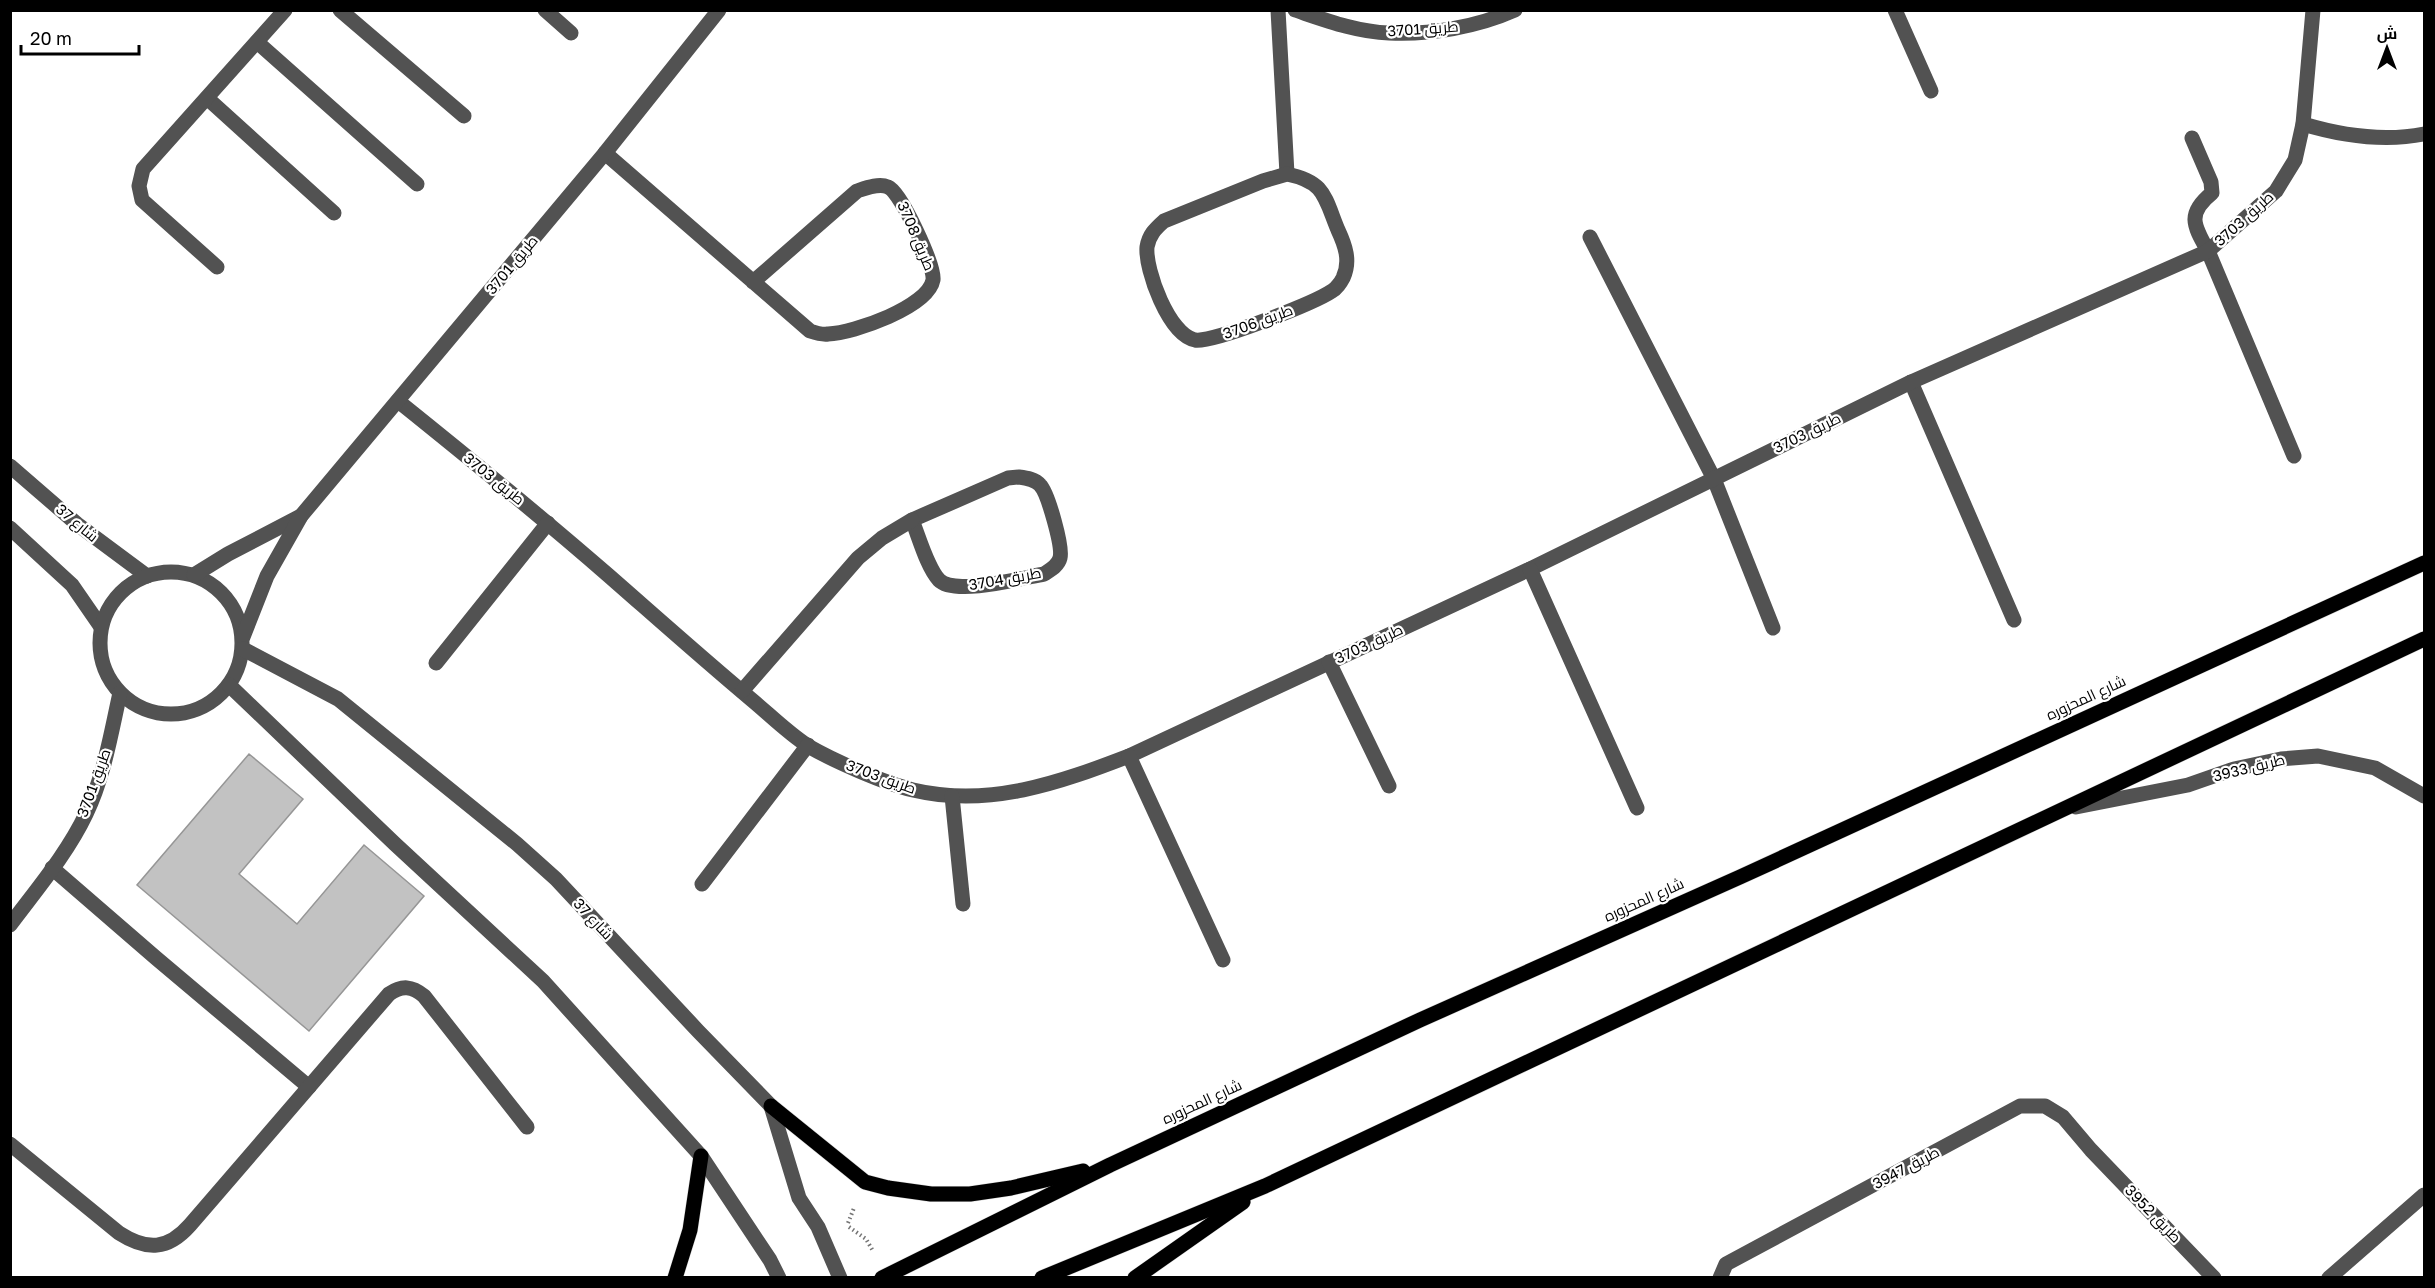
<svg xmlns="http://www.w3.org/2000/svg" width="2435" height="1288" font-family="'Golos Text',Cairo,sans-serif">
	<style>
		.building { fill: #c2c2c2; stroke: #969696; stroke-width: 1.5 }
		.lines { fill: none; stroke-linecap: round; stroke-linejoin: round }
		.major-casing { stroke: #dbdbdb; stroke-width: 16 }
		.path { stroke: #747474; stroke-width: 4; stroke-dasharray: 1.5 3; stroke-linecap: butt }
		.minor { stroke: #525252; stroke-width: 15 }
		.major { stroke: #000; stroke-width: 15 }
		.labels { text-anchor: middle; stroke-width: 4.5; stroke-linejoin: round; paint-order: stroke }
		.street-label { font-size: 15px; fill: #000; stroke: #fff }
	</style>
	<rect width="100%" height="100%" fill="#fff"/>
	<path class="building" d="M249,754L303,799L239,874L297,924L364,845L424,896L309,1031L137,885Z"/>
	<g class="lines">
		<g class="major-casing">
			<g id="major">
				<path d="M771,1106L865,1182L888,1188L931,1194H970L1011,1188L1083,1171"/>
				<path d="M675,1278L690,1230L701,1156"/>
				<path d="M882,1278L1110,1165L1420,1020L1740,877L2424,563"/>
				<path d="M1042,1278L1265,1186L2424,639"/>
				<path d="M1135,1278L1243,1202"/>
			</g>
		</g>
		<g class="path">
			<path d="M848,1223L854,1208"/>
			<path d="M849,1227L866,1239L873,1251"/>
		</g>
		<g class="minor">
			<path d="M340,10L464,116"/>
			<path d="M545,10L571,33"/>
			<path d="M1278,10L1287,174"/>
			<path d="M1295,10C1325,20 1357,32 1389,33C1430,35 1477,27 1515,10"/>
			<path d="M1895,10L1931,91"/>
			<path d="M257,42L417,184"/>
			<path d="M207,98L334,213"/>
			<path d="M2303,124C2343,136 2383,142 2424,134"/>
			<path d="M2192,138L2211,182L2212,193C2186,214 2194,226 2208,251L2294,456"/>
			<path d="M605,153L810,331C816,333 822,335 828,334C854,333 928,307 933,280C935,266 901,192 888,187C879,183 866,188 857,191L753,282"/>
			<path d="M1287,174C1325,182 1324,196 1338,230C1345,245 1351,261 1343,278C1341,282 1336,289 1332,291C1314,303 1213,343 1195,340C1169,335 1145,270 1147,247C1149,235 1155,229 1164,221L1263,181Z"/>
			<path d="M1590,237L1714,479L1773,628"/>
			<path d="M217,267L142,200L139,186L143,169L285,10"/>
			<path d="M1911,382L2014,620"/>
			<path d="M398,401C469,458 539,515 608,575C656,617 703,659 752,700C770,715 788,733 808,746C834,761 884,783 913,790C989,808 1059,783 1129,756L1530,569L1911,382L2208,251L2276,191L2295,160L2303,124L2313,10"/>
			<path d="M10,466L77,524L147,576"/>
			<path d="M1019,477C1027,478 1035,479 1040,485C1048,493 1063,547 1060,558C1058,566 1050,570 1044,574C1022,578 954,596 939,580C927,567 919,537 912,520L1008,478Z"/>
			<path d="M10,528L72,585L101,627"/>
			<path d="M1530,569L1637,808"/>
			<circle cx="171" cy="643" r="71"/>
			<path d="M194,575L228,554L301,516"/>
			<path d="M243,637L267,576L301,516L605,153L719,10"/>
			<path d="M243,649L338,699L517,844L556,879L698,1031L771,1106L799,1198L818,1227L840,1278"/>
			<path d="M1329,662L1389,786"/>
			<path d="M436,663L548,523"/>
			<path d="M229,685L395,844L543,981L701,1156L770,1260L779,1278"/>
			<path d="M742,691L858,558L882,538L912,520"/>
			<path d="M1129,756L1223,960"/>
			<path d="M952,796L963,904"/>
			<path d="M2076,807L2188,785L2234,769L2281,759L2318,756L2375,768L2424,796"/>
			<path d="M52,868L156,958L309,1087"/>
			<path d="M702,884L808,745"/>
			<path d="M10,925C36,890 67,854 86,814C104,777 111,733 120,693"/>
			<path d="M10,1144L119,1233C147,1251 168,1250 190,1225L389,994C402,985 412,986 424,996L527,1127"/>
			<path d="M1720,1278L1726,1264L2020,1106H2045L2063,1117L2091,1150L2214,1278"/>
			<path d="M2329,1278L2424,1195"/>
		</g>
		<use href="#major" class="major"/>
	</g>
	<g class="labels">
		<g class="street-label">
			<text transform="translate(1423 29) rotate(-4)" y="5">طريق 3701</text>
			<text transform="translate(2244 219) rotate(-42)" y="5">طريق 3703</text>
			<text transform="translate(916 236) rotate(67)" y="5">طريق 3708</text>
			<text transform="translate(512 265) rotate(-50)" y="5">طريق 3701</text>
			<text transform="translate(1258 322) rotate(-20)" y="5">طريق 3706</text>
			<text transform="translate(1807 433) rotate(-26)" y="5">طريق 3703</text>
			<text transform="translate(494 479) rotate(39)" y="5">طريق 3703</text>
			<text transform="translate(77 523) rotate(40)" y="5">شارع 37</text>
			<text transform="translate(1005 579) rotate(-10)" y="5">طريق 3704</text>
			<text transform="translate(1369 644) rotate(-25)" y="5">طريق 3703</text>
			<text transform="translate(2086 698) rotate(-25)" y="5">شارع المحزوره</text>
			<text transform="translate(2249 768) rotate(-14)" y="5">طريق 3933</text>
			<text transform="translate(881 777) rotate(20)" y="5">طريق 3703</text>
			<text transform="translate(94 783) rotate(-70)" y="5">طريق 3701</text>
			<text transform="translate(1644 900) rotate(-24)" y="5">شارع المحزوره</text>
			<text transform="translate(593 919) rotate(47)" y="5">شارع 37</text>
			<text transform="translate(1202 1102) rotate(-25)" y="5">شارع المحزوره</text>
			<text transform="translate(1906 1168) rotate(-28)" y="5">طريق 3947</text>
			<text transform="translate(2153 1214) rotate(46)" y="5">طريق 3952</text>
		</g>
	</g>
	<rect width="2435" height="1288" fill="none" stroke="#000000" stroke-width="24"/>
	<g transform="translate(2387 48)" stroke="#ffffff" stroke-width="4.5" paint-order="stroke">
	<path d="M0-4.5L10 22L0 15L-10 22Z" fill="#000000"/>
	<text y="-9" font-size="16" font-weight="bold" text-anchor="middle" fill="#000000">ش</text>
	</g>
	<path d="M21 45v9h118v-9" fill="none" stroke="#000000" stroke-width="3"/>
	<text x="30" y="45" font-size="18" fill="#000000" stroke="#ffffff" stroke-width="4.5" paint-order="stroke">20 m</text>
</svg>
